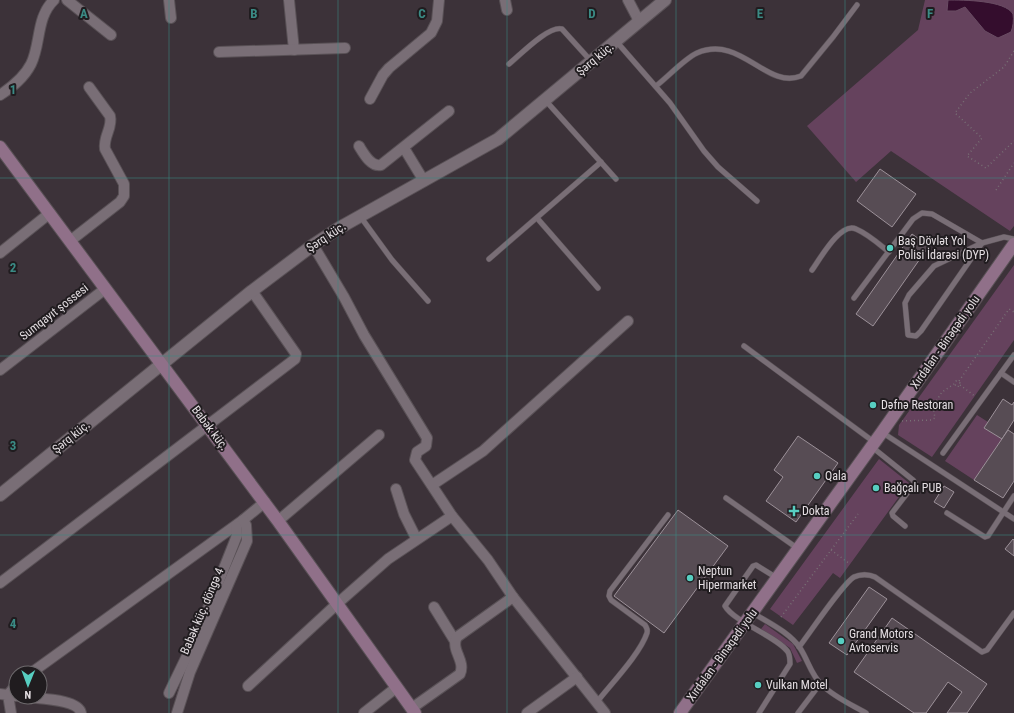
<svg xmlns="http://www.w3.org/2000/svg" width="1014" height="713" font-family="'Roboto Condensed',sans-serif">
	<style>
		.green { fill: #65425d }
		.water { fill: #340d2d; stroke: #694c63 }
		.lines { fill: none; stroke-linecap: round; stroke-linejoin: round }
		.stream { stroke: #694c63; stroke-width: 2.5 }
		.building { fill: #574c54; stroke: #9c9199 }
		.service-casing { stroke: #595156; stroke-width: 6 }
		.minor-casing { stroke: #595156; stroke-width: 12 }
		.tertiary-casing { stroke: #595156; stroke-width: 14 }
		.secondary-casing { stroke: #595156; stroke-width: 14 }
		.path { stroke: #786f75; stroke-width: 1.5; stroke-dasharray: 1 3; stroke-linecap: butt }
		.service { stroke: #796e76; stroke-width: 5 }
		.minor { stroke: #796e76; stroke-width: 10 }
		.tertiary { stroke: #796e76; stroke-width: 12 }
		.secondary { stroke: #907089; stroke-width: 12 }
		.grid { fill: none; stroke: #3a8b85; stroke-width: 1; stroke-opacity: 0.55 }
		.poi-dot { fill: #57cec1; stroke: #201c1f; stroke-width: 1.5 }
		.labels { text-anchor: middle; stroke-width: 4; stroke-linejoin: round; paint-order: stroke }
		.street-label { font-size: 12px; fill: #e4dee2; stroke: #201c1f }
		.poi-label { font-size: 12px; fill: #e4dee2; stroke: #201c1f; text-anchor: start }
		.grid-label { font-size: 13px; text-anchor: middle; font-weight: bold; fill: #3a8b85; stroke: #201c1f; stroke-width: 4; stroke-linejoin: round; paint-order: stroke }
	</style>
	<rect width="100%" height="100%" fill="#3c3239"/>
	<g class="green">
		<path d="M925,0H1014V226L1010,231L891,151L856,182L807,126L918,30Z"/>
		<path d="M1014,265V340L932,457L898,435L899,425Z"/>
		<path d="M977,415L988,422L984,428L1002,439L974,480L945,461Z"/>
		<path d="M879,459L909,483L840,578L833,573L793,625L770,609Z"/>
		<path d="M765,624L793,644L802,661L797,663L790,648L761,629Z"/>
	</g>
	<path class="water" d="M948,0C963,0 1005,0 1013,14C1014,20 1013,27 1011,32L998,38L985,31L965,7L956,11H947Z"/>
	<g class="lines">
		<g class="stream">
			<path d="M229,568L243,536"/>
			<path d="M177,698L182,682"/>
		</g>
	</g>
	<g class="building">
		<path d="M880,169L916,194L892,227L857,201Z"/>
		<path d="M912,234L929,246L873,326L856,314Z"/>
		<path d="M1003,399L1012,405L1014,402V420L1002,439L984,428Z"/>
		<path d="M1008,430L1014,434V481L1003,498L974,480Z"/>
		<path d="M798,436L838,463L796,522L766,501L783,477L774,470Z"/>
		<path d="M944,486L954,492L944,508L934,502Z"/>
		<path d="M678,510L728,546L664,633L614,596Z"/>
		<path d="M1013,539L1014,540V556L1005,549Z"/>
		<path d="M869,587L887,599L847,655L829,643Z"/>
		<path d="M892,618L987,684L967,713H947L962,692L948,682L926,713H914L854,672Z"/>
	</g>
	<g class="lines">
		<g class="service-casing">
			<g id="service">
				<path d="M616,41L670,103L704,151L718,167L757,201"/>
				<path d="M509,64C520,55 549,25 562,29L591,61"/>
				<path d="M656,86C668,77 684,59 697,53C741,34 766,90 801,76L833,37L857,5"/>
				<path d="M546,101L616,179"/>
				<path d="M360,216L392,260L428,301"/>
				<path d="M537,218L598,288"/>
				<path d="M982,243L921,331L916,336L908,335L905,303L909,295L934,266Z"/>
				<path d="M489,259L601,162"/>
				<path d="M812,270C820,259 841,221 856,229C868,234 879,244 889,252"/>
				<path d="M854,298L913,219L922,213L932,214L982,243L1004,237L1014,239"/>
				<path d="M744,346L874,442"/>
				<path d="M1001,373L1014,382"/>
				<path d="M883,433L1014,519"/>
				<path d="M872,447L913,480L915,483L892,513L893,516L905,526"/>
				<path d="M943,453L1014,355"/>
				<path d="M726,498L797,548"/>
				<path d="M947,513L985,537L988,536L1014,496"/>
				<path d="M753,613C769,623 789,632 800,648C808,660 811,675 822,685C834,697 852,705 866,713"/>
				<path d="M799,647C810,633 842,584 854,577C860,574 869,574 875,577L982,652L987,650L1014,613"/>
				<path d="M597,702C611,684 640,654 647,633C648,630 647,628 645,625L611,600L609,596L610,591L668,515"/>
				<path d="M759,713L790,664C790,660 790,656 788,652C778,637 734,622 725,606L753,566L756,565L777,578"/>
				<path d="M798,713L820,684"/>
			</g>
		</g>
		<g class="minor-casing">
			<g id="minor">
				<path d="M67,0L111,35"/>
				<path d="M169,0L171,18"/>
				<path d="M289,0L294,50"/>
				<path d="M505,0L507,10"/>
				<path d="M628,0L639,21"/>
				<path d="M219,52L345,48"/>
				<path d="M0,95C12,87 24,78 31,64C41,44 36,17 54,0"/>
				<path d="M370,99L383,75L389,68L431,33L437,21L439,0"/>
				<path d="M359,146C364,154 371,167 381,165L449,111"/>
				<path d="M404,148L424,181"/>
				<path d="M70,241L120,202L124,196V184L105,149C103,136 113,128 110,116L89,87"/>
				<path d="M313,245L344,297L364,335L427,438L426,446L417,452L415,460L452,516L488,560L513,597L605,713"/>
				<path d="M0,253L50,213"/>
				<path d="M0,370L105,289"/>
				<path d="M432,485L483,451L628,321"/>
				<path d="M396,489L404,514L416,538"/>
				<path d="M278,521L379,435"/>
				<path d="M0,583L295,359L296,354L252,291"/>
				<path d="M434,607L455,641"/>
				<path d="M31,673L243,520L265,502"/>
				<path d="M16,685L8,695L16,696"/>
				<path d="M248,686L338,603L388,559L452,516"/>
				<path d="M169,693L199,631L234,543L237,535L236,526"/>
				<path d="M0,694L8,695L11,713"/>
				<path d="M26,697C39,699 78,699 81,713"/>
				<path d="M412,708L460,674C466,660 450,650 457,637L513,597"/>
				<path d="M177,713L190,672L247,541L246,525L243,520"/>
				<path d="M364,713L397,687"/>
				<path d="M527,713L577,677"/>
			</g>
		</g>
		<g class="tertiary-casing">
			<path id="tertiary" d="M0,495L252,291L313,245L339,228L498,139L665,0"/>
		</g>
		<g class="secondary-casing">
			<g id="secondary">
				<path d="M0,147L278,521L415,713"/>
				<path d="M680,713L882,432L1014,244"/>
			</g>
		</g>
		<g class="path">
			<path d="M1014,51L1004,67L970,93L955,113L982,138L967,156L986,168L1014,141"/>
			<path d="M996,190L1014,163"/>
			<path d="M959,381L1009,309L1014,312"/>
			<path d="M960,385L976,397"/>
			<path d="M902,421L931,420L935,418L933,406L942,392L954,384L956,381L960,383L958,387L954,384"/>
			<path d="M831,550L850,564"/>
			<path d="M781,617L858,514"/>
		</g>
		<use href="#service" class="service"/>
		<use href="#minor" class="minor"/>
		<use href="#tertiary" class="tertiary"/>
		<use href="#secondary" class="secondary"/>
	</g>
	<path class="grid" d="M169,0V713M338,0V713M507,0V713M676,0V713M845,0V713M0,178H1014M0,356H1014M0,535H1014"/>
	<g class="poi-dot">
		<circle cx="890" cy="248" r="4"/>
		<circle cx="873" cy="405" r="4"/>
		<circle cx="817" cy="476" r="4"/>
		<circle cx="876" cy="488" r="4"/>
		<path d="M792 505h4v4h4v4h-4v4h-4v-4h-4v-4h4z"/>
		<circle cx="690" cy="578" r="4"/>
		<circle cx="841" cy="641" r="4"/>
		<circle cx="758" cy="685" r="4"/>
	</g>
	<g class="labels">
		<g class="street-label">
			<text transform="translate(595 59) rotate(-40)" y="4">Şərq küç.</text>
			<text transform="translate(326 237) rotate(-33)" y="4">Şərq küç.</text>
			<text transform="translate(54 312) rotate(-38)" y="4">Sumqayıt şossesi</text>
			<text transform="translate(945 342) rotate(-55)" y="4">Xırdalan - Binəqədi yolu</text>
			<text transform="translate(210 428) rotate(53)" y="4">Babək küç.</text>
			<text transform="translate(71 437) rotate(-39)" y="4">Şərq küç.</text>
			<text transform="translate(202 611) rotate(-67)" y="4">Babək küç. döngə 4</text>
			<text transform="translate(722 655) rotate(-54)" y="4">Xırdalan - Binəqədi yolu</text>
		</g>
		<g class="poi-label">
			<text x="898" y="245">Baş Dövlət Yol<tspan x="898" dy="14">Polisi İdarəsi (DYP)</tspan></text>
			<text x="881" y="409">Dəfnə Restoran</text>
			<text x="825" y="480">Qala</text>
			<text x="884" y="492">Bağçalı PUB</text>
			<text x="802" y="515">Dokta</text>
			<text x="698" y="575">Neptun<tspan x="698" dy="14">Hipermarket</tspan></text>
			<text x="849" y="638">Grand Motors<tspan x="849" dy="14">Avtoservis</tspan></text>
			<text x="766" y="689">Vulkan Motel</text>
		</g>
	</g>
	<g class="grid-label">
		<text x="84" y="18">A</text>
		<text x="254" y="18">B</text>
		<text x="422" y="18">C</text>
		<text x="592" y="18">D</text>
		<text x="760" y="18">E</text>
		<text x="930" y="18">F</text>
		<text x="13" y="94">1</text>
		<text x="13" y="272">2</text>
		<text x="13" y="450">3</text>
		<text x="13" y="628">4</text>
	</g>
	<g transform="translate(28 685) rotate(181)"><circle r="19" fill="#201c1f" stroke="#6e6a6d"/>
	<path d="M0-3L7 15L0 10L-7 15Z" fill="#57cec1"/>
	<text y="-6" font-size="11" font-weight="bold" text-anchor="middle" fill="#e4dee2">N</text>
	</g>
</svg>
